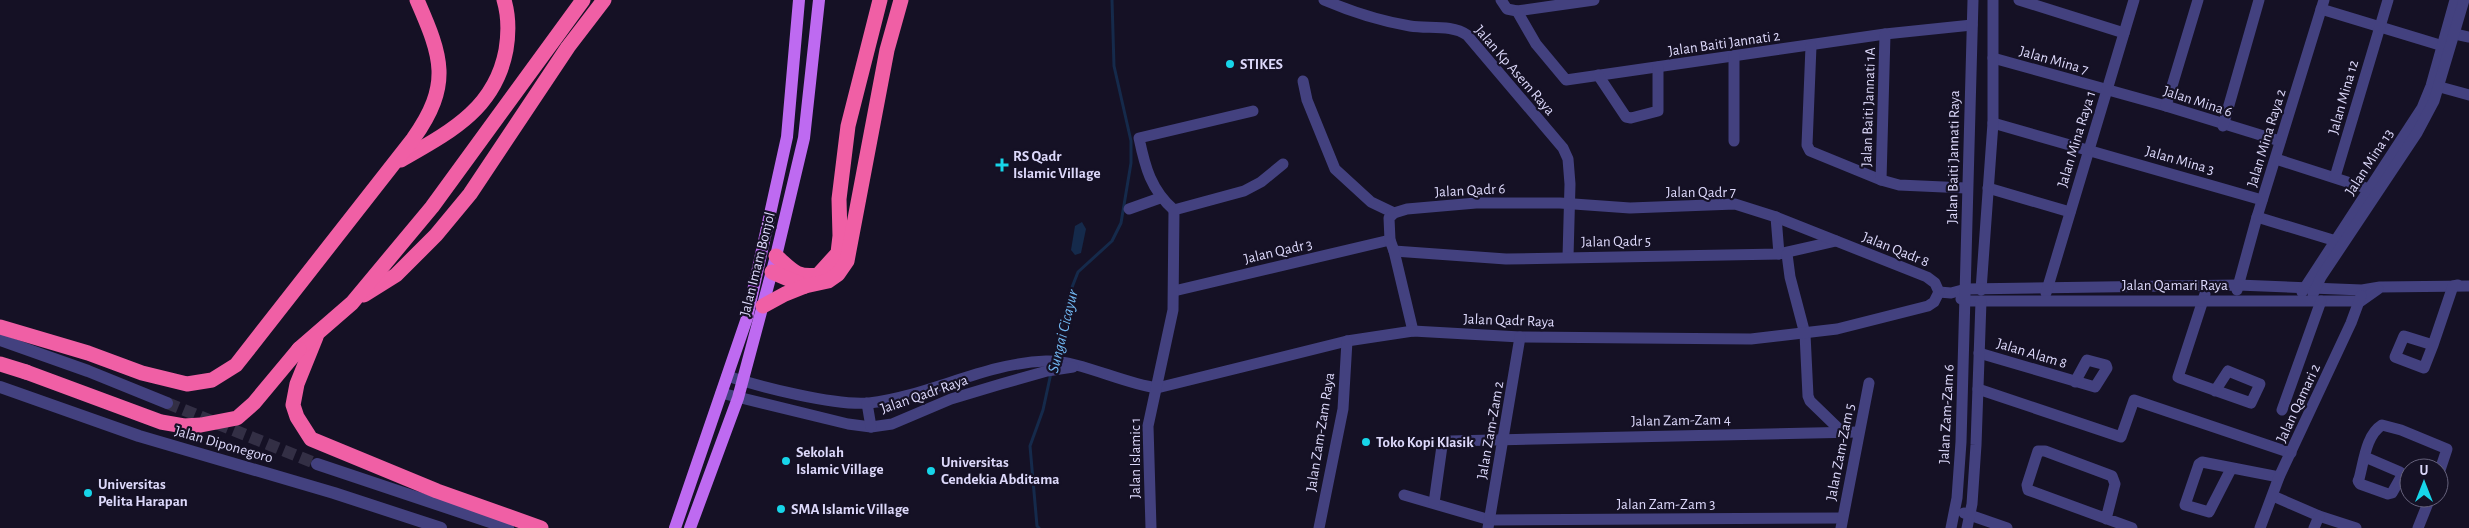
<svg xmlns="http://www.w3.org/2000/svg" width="2469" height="528" font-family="'Alegreya Sans',sans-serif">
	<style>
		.water { fill: #152a4b }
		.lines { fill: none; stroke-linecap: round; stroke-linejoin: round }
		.stream { stroke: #152a4b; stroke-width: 3 }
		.tertiary-tunnel { stroke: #332f45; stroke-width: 12; stroke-dasharray: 12 6; stroke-linecap: butt }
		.minor { stroke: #43417f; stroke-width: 11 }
		.tertiary { stroke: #43417f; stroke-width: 12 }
		.primary { stroke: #be6af1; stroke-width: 12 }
		.motorway { stroke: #f05fa5; stroke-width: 15 }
		.motorway-bridge { stroke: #f05fa5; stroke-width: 15 }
		.poi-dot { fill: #17d5e9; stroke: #151125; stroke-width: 2 }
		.labels { text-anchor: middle; stroke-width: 4.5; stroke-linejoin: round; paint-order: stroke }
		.street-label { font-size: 15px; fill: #ddd9fb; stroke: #151125 }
		.poi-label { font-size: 15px; font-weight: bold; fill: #ddd9fb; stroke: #151125; text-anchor: start }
		.water-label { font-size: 16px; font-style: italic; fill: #71b7f1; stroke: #151125 }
	</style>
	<rect width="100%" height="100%" fill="#151125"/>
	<path class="water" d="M1082,222L1086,229L1081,253L1075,255L1071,250L1075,226Z"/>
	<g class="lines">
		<g class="stream">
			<path d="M1054,360L1069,295L1078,272L1112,241L1121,223L1131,163V141L1114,66L1112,0"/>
			<path d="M1039,528L1037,526L1030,446L1043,410L1051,373"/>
		</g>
		<path class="tertiary-tunnel" d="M167,403L317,464"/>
		<g class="minor">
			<path d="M1324,0C1352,12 1380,21 1410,26C1428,29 1452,24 1467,35L1563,148L1568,159L1570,184L1568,257"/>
			<path d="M1501,0L1507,9L1517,11L1594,0"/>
			<path d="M2019,0L2124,33"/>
			<path d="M2321,9L2443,46"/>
			<path d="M1517,11L1536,44L1566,80L1885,34L1972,25"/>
			<path d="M2455,34L2469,37"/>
			<path d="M1811,46L1807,145L1810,151L1881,180L1899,185L1966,188"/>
			<path d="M1734,56V141"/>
			<path d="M1993,58L2166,106L2280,141"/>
			<path d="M1598,75L1626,117L1631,118L1658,111V67"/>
			<path d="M1303,81L1307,100L1335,169L1371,202L1394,213"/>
			<path d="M2440,87L2469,95"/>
			<path d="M2166,106L2198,0"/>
			<path d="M1993,123L2262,200"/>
			<path d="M2223,126L2259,0"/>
			<path d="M2276,159L2369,189"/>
			<path d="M2335,177L2388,0"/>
			<path d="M1881,180L1885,34"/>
			<path d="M1988,188L2070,212"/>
			<path d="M1129,209L1160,198"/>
			<path d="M1174,210C1151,190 1145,167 1139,138L1253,111"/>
			<path d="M1776,217L1779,254"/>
			<path d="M2257,217L2336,241"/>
			<path d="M1394,251L1506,259L1779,254L1836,241"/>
			<path d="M1787,254L1790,277L1805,334L1808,396L1810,401L1841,431"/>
			<path d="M1981,290L1993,123V0"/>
			<path d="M2237,290L2257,217L2324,0"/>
			<path d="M1174,291L1390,240"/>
			<path d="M1939,292L1951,293L1966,289L2238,285L2362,290L2380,287L2469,286"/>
			<path d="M2302,292L2422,108L2431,86L2455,0"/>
			<path d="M2046,293L2134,0"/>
			<path d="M2205,294L2178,377L2180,378L2251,403L2260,384L2228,371L2215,391"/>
			<path d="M2313,294L2321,277L2417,133L2434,101L2464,0"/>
			<path d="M1961,299L1966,301H2361L2378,289"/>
			<path d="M1413,331L1394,251L1390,240L1389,218L1394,213L1407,209L1476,203H1560L1630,208L1735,204L1776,217L1927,277L1935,283L1939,292"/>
			<path d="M2433,345L2424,368L2395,357L2404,336L2433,345L2453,286L2458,285"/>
			<path d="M1979,353L2095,387L2107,368L2106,365L2087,360L2075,382"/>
			<path d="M727,376C761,387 835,406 869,403C929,396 985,363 1046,361C1079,360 1121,383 1157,388L1347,341L1413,331L1520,337L1751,339L1837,329L1928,306L1934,302L1939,292"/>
			<path d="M1978,389L2121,437L2134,400L2291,453"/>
			<path d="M721,393L848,424L871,427L892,424L951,399L1001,384L1047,371L1073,367"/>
			<path d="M867,403L871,427"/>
			<path d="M2282,410L2321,301"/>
			<path d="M2365,457L2400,472L2401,477L2392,493L2388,494L2360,484L2358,481L2359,479C2364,461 2366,435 2382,425L2401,430L2447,449L2439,473"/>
			<path d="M2231,469L2209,512L2185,505L2199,464L2202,462L2279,477"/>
			<path d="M1404,495L1490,520L1842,518"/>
			<path d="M2273,496L2319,516L2356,528"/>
			<path d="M1434,503L1442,446L1450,441L1858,432"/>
			<path d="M1964,513L2007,528"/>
			<path d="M2106,519L2115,484L2112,476L2045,451H2038L2027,485L2028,490L2132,528"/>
			<path d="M1151,528L1148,426L1173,310L1174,210L1244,191L1261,182L1283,164"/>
			<path d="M1319,528L1343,409L1347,341"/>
			<path d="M1488,528L1520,337"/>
			<path d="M1841,528L1869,383"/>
			<path d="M1951,528L1957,498L1961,442L1973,0"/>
			<path d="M1967,528L1972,504L1976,445L1981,301"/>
			<path d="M2260,528L2279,477L2351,323L2361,296"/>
			<path d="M2314,528L2319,516"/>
			<path d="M2418,528L2430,498"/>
		</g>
		<g class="tertiary">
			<path d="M0,340L88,371L167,403"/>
			<path d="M0,387L139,436L334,493L441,528"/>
			<path d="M317,464L508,528"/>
		</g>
		<g class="primary">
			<path d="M675,528L747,318L787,137L799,0"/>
			<path d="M690,528L738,398L776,256L804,138L819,0"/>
		</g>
		<g class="motorway">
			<path d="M401,160C450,132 495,109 506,50C509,32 509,17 504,0"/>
			<path d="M776,256C792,270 796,278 818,275L838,253L840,236L839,199L848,126L880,0"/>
			<path d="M772,272L805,286"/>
			<path d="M364,295L396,275L436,235L470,194L568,47L604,0"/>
			<path d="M763,306L785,294L805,286L828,281L838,274L847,261L887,50L901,0"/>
			<path d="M0,327L88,353L142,373L187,384L212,380L236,365L413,139C452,84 442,57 417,0"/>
			<path d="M316,337L297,384L293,405L297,417L311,439L437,491L541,528"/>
			<path d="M299,349L352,303L432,207L583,0"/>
			<path d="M0,364L26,372"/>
		</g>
		<path class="motorway-bridge" d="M26,372L161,422L184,426L201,425L237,418L254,403L299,349"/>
	</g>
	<g class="poi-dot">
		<circle cx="1230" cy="64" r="5"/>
		<path d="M999.5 157.5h5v5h5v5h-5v5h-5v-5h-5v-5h5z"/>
		<circle cx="1366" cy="442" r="5"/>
		<circle cx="786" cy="461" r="5"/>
		<circle cx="931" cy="471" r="5"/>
		<circle cx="88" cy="493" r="5"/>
		<circle cx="781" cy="509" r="5"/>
	</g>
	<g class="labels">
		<g class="street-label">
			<text transform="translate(1724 43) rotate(-8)" y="5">Jalan Baiti Jannati 2</text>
			<text transform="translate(2054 60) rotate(16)" y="5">Jalan Mina 7</text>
			<text transform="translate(1515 70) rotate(49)" y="5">Jalan Kp Asem Raya</text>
			<text transform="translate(2343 97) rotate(-74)" y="5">Jalan Mina 12</text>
			<text transform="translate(2198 101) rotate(18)" y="5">Jalan Mina 6</text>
			<text transform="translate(1868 107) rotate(-88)" y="5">Jalan Baiti Jannati 1A</text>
			<text transform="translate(2266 138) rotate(-73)" y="5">Jalan Mina Raya 2</text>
			<text transform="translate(2076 139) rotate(-73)" y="5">Jalan Mina Raya 1</text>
			<text transform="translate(1953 157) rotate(-89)" y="5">Jalan Baiti Jannati Raya</text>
			<text transform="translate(2180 160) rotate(16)" y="5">Jalan Mina 3</text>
			<text transform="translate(2369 162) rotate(-57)" y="5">Jalan Mina 13</text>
			<text transform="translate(1470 190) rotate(-3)" y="5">Jalan Qadr 6</text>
			<text x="1701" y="197">Jalan Qadr 7</text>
			<text transform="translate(1616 241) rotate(-1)" y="5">Jalan Qadr 5</text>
			<text transform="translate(1896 249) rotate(22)" y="5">Jalan Qadr 8</text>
			<text transform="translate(1278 251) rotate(-13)" y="5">Jalan Qadr 3</text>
			<text transform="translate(757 264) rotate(-76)" y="5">Jalan Imam Bonjol</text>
			<text x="2175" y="290">Jalan Qamari Raya</text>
			<text transform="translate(1509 320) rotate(2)" y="5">Jalan Qadr Raya</text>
			<text transform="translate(2032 353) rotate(17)" y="5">Jalan Alam 8</text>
			<text transform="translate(924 394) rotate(-19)" y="5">Jalan Qadr Raya</text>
			<text transform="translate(2298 403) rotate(-65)" y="5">Jalan Qamari 2</text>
			<text transform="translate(1946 414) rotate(-87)" y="5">Jalan Zam-Zam 6</text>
			<text transform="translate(1681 420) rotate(-1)" y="5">Jalan Zam-Zam 4</text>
			<text transform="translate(1490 430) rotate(-80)" y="5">Jalan Zam-Zam 2</text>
			<text transform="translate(1320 432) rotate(-81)" y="5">Jalan Zam-Zam Raya</text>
			<text transform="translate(224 444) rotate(16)" y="5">Jalan Diponegoro</text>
			<text transform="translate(1840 452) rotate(-79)" y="5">Jalan Zam-Zam 5</text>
			<text transform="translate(1135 458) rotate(-90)" y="5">Jalan Islamic 1</text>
			<text x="1666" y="509">Jalan Zam-Zam 3</text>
		</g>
		<g class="poi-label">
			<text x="1240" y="69">STIKES</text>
			<text x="1013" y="161">RS Qadr<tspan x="1013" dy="17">Islamic Village</tspan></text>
			<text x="1376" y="447">Toko Kopi Klasik</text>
			<text x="796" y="457">Sekolah<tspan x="796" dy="17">Islamic Village</tspan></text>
			<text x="941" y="467">Universitas<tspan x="941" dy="17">Cendekia Abditama</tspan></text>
			<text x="98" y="489">Universitas<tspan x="98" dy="17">Pelita Harapan</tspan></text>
			<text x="791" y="514">SMA Islamic Village</text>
		</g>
		<g class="water-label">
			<text transform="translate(1062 331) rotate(-76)" y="6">Sungai Cicayur</text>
		</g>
	</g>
	<g transform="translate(2424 483)"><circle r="24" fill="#151125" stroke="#65617b"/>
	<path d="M0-4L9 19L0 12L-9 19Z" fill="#17d5e9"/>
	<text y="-8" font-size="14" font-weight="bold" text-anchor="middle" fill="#ddd9fb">U</text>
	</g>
</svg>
